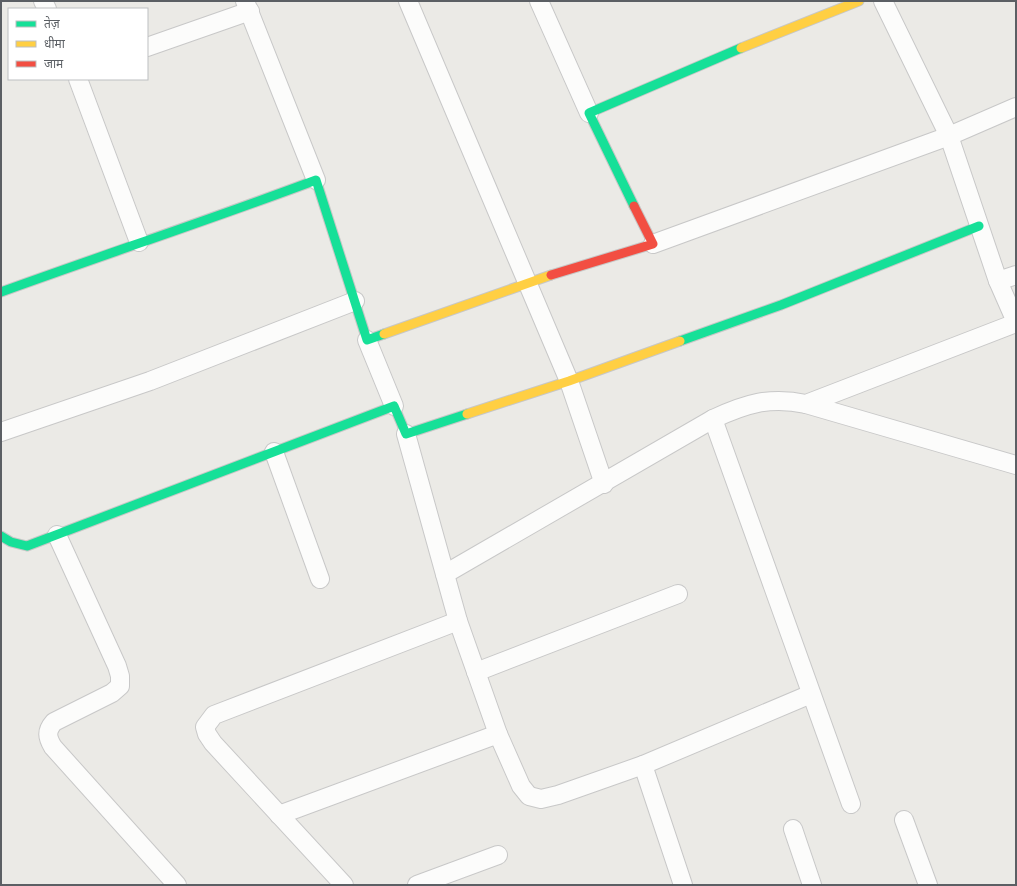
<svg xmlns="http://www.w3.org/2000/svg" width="1017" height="886" font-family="Mulish,'Noto Sans Devanagari',sans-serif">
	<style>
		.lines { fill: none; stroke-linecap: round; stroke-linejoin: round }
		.street-casing { stroke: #c8c8c8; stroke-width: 20 }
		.fast-casing { stroke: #c7c7c6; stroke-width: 11 }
		.slow-casing { stroke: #c7c7c6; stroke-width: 11 }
		.jam-casing { stroke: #c7c7c6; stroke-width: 11 }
		.street { stroke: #fcfcfb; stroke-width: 18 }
		.fast { stroke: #16e098; stroke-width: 9 }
		.slow { stroke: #ffcf43; stroke-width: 9 }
		.jam { stroke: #f24e42; stroke-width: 9 }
	</style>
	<rect width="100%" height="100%" fill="#ebeae6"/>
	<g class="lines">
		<g class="street-casing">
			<g id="street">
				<path d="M43,1L47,9"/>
				<path d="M245,1L316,180"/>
				<path d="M408,1L569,381L604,484"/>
				<path d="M539,1L589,113"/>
				<path d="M883,1L949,136L998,281L1016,322"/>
				<path d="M147,47L250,11"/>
				<path d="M78,79L139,242"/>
				<path d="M653,244L949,136L1016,107"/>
				<path d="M998,281L1016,275"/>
				<path d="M367,340L394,406"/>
				<path d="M806,404L1016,465"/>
				<path d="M713,419L851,804"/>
				<path d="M1,432L150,381L355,301"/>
				<path d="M406,434L458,621L498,734L521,786L529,796L541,799L558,795L643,765L811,694"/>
				<path d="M274,452L320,579"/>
				<path d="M57,535L117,666L120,676V686L112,693L54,722C46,731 47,737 53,747L177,885"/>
				<path d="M445,574L713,419C745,404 770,396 806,404L1016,323"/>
				<path d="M476,672L678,594"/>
				<path d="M643,765L683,885"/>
				<path d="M279,815L498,734"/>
				<path d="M904,820L928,885"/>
				<path d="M793,829L812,885"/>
				<path d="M344,885L213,743L207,734L205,727L214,715L458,621"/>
				<path d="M417,885L498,855"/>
			</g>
		</g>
		<g class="fast-casing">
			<g id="fast">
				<path d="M634,206L589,113L741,48"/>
				<path d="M1,292C106,254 212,219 316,180L367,340L384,334"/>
				<path d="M680,341L781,305L979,226"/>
				<path d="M1,536L11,542L27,546L394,406L406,434L467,414"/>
			</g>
		</g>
		<g class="slow-casing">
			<g id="slow">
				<path d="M741,48L859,1"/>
				<path d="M384,334L551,275"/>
				<path d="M467,414L569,381L680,341"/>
			</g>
		</g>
		<g class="jam-casing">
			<path id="jam" d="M551,275L653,244L634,206"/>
		</g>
		<use href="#street" class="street"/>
		<use href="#fast" class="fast"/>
		<use href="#slow" class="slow"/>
		<use href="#jam" class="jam"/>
	</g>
	<rect width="1017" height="886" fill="none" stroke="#5b5f64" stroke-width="4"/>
	<rect x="8" y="8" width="140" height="72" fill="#ffffff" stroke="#bdbfc1"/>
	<rect x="16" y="21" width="20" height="6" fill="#16e098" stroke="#bdbfc1"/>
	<text x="44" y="28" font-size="12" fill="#5b5f64">तेज़</text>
	<rect x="16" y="41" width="20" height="6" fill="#ffcf43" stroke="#bdbfc1"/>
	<text x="44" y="48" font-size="12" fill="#5b5f64">धीमा</text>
	<rect x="16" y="61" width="20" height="6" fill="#f24e42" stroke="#bdbfc1"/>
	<text x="44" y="68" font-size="12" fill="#5b5f64">जाम</text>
</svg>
